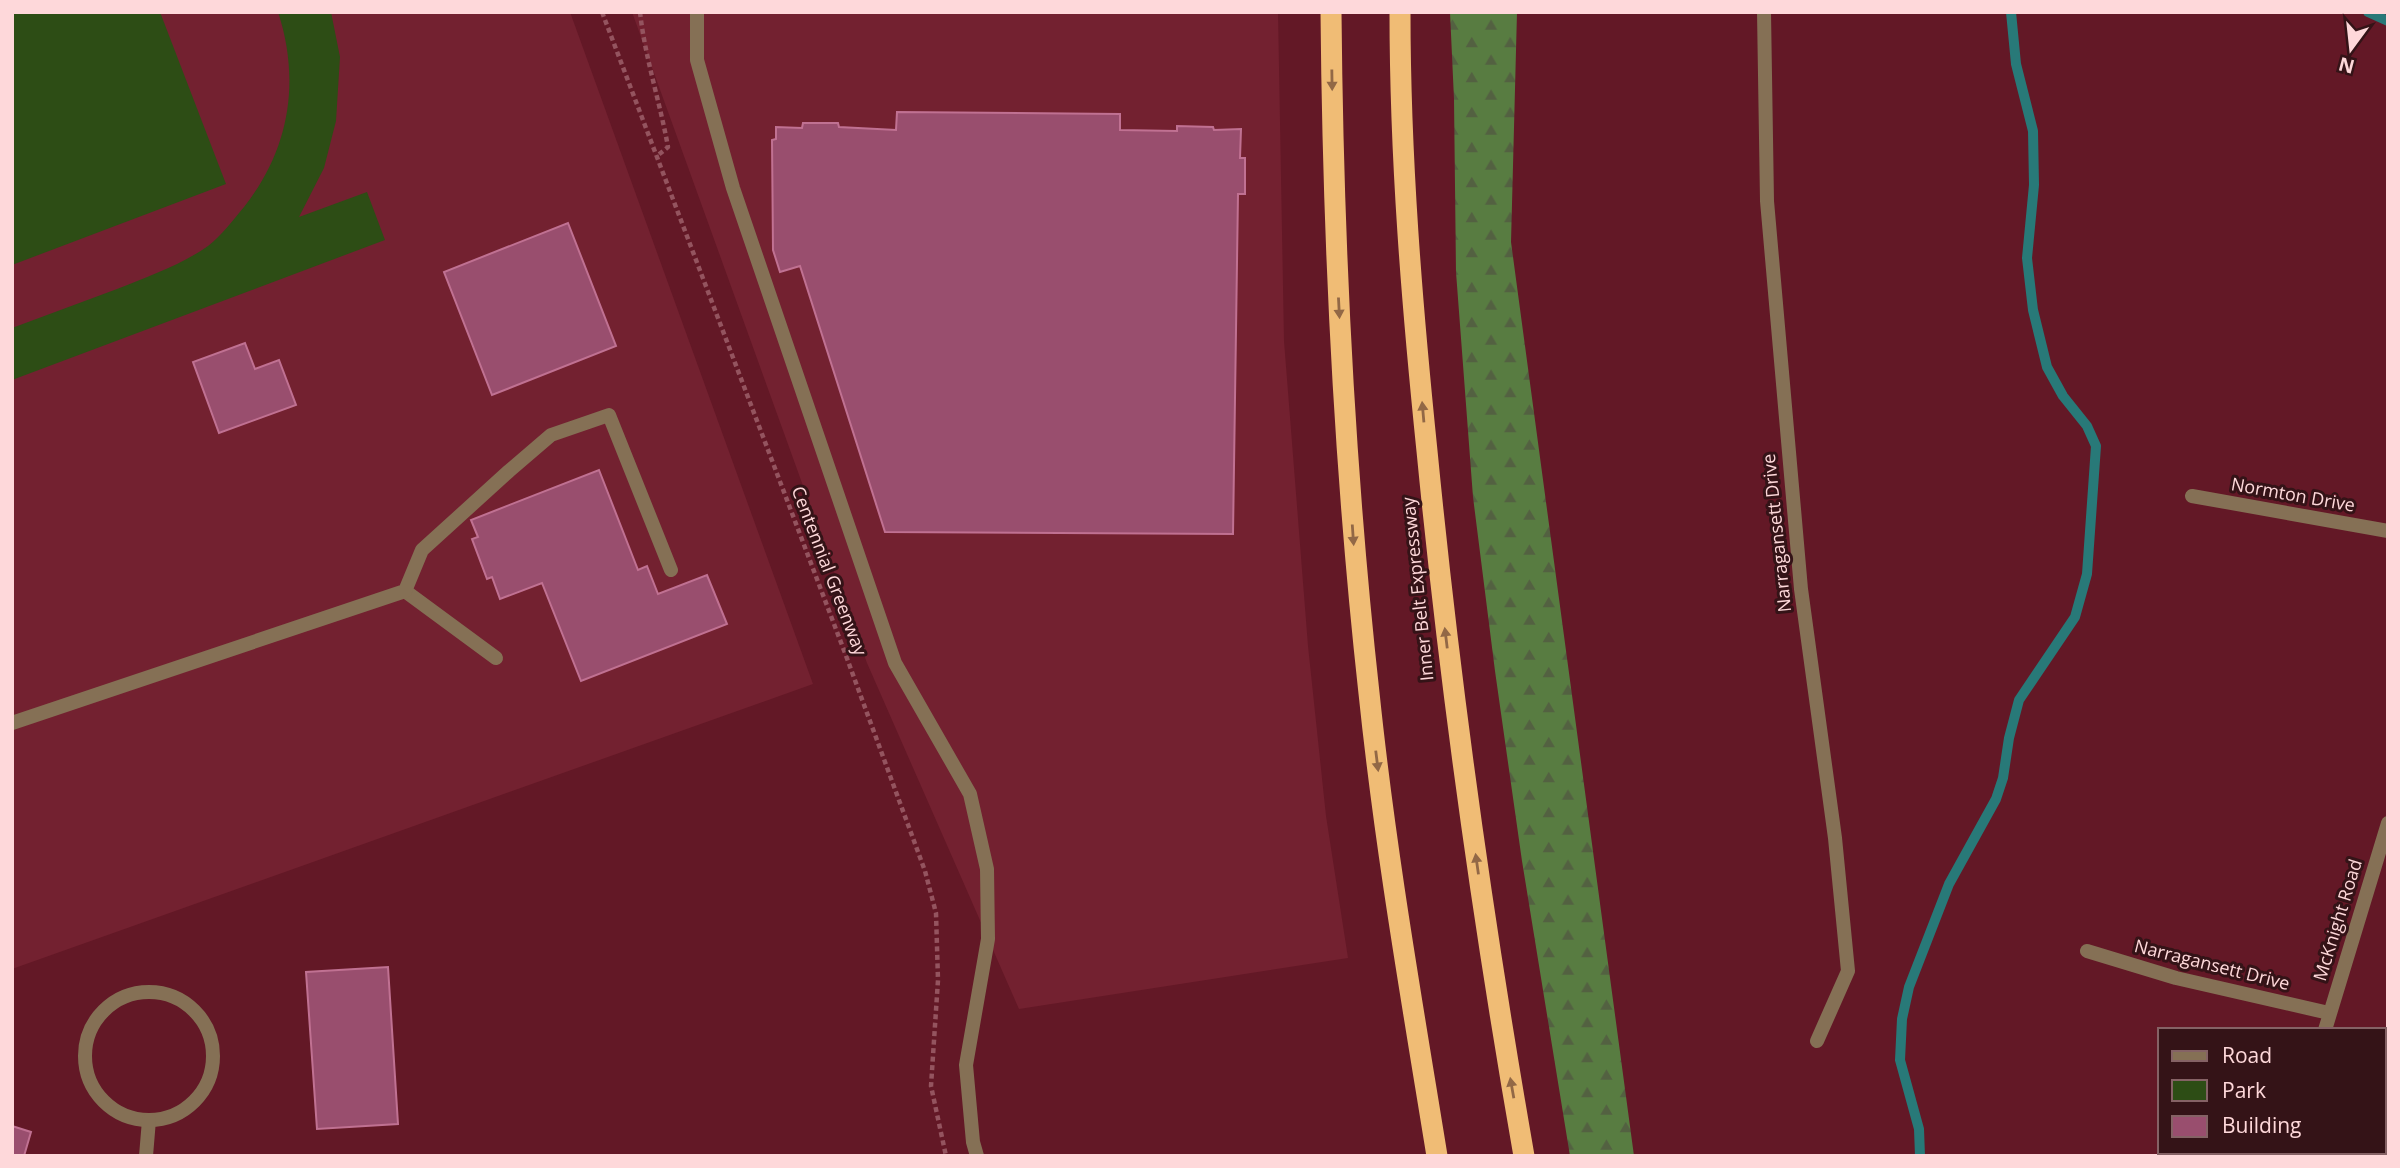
<svg xmlns="http://www.w3.org/2000/svg" width="2400" height="1168" font-family="'Open Sans',sans-serif">
	<style>
		.built { fill: #732130 }
		.green { fill: #2d4d15 }
		.forest { fill: url(#forest-firs) }
		.lines { fill: none; stroke-linecap: round; stroke-linejoin: round }
		.stream { stroke: #287978; stroke-width: 10 }
		.building { fill: #994e6e; stroke: #c07192; stroke-width: 2 }
		.path { stroke: #94545f; stroke-width: 4.5; stroke-dasharray: 5 3.5; stroke-linecap: butt }
		.service { stroke: #857055; stroke-width: 14 }
		.minor { stroke: #857055; stroke-width: 14 }
		.motorway { stroke: #f0bc75; stroke-width: 21 }
		.oneway { fill: #926846 }
		.labels { text-anchor: middle; stroke-width: 6; stroke-linejoin: round; paint-order: stroke }
		.street-label { font-size: 18px; fill: #fed8da; stroke: #341317 }
	</style>
	<defs>
		<pattern id="forest-firs" width="22" height="20" patternUnits="userSpaceOnUse" patternTransform="scale(1.75)"><rect width="22" height="20" fill="#587c41"/><path d="M5 1l3.5 6h-7zM16 11l3.5 6h-7z" fill="#536141"/></pattern>
	</defs>
	<rect width="100%" height="100%" fill="#631826"/>
	<g class="built">
		<path d="M12,12H570L813,684L12,969Z"/>
		<path d="M632,12H1278L1284,341L1308,646L1326,816L1348,958L1019,1009L867,663Z"/>
	</g>
	<g class="green">
		<path d="M12,12H160L226,184L12,265Z"/>
		<path d="M278,12H331L340,57L336,121L324,168L299,217L367,192L385,240L12,380V328C47,315 82,302 117,289C147,277 181,265 208,246C221,236 233,220 244,207C289,150 301,82 278,12Z"/>
	</g>
	<path class="forest" d="M1450,12H1517L1511,242L1634,1156H1570L1522,861L1495,671L1473,497L1456,272L1454,99Z"/>
	<g class="lines">
		<g class="stream">
			<path d="M2368,12L2388,21"/>
			<path d="M1920,1156L1919,1129L1900,1060L1902,1019L1909,987L1949,884L1996,799L2003,778L2009,738L2019,700L2075,617L2087,574L2096,446L2087,426L2063,396L2047,367L2033,310L2027,258L2034,185L2033,131L2016,64L2011,12"/>
		</g>
	</g>
	<g class="building">
		<path d="M897,112L1120,114V130L1177,131V126L1213,127L1214,130L1241,129L1240,158H1245V194H1238L1233,534L885,532L800,266L780,272L773,250L772,140L776,139V127L802,128L803,123H838L839,127L896,130Z"/>
		<path d="M568,223L616,346L492,395L444,272Z"/>
		<path d="M245,343L255,369L279,360L296,405L219,433L193,362Z"/>
		<path d="M599,470L638,570L647,566L658,594L707,575L727,624L581,681L542,583L500,599L492,577L487,579L472,539L478,537L471,520Z"/>
		<path d="M388,967L398,1124L317,1129L306,972Z"/>
		<path d="M12,1126L31,1132L24,1156H12Z"/>
	</g>
	<g class="lines">
		<g class="path">
			<path d="M602,12L845,653L925,871L936,913L938,980L931,1086L946,1156"/>
			<path d="M640,12C645,58 660,102 668,147L657,156"/>
		</g>
		<g class="service">
			<path d="M405,591L496,658"/>
			<path d="M12,723L405,591L422,550L509,471L551,435L609,415L671,570"/>
		</g>
		<g class="minor">
			<path d="M697,12V60L733,188L895,663L970,794L987,869L988,939L966,1065L973,1142L977,1156"/>
			<path d="M1764,12L1767,201L1801,589L1835,838L1848,971L1817,1041"/>
			<path d="M2192,496L2388,531"/>
			<path d="M2087,951L2176,978L2329,1013"/>
			<circle cx="149" cy="1056" r="64"/>
			<path d="M2325,1030L2388,823"/>
			<path d="M146,1156L149,1120"/>
			<path d="M2294,1156L2295,1152"/>
		</g>
		<g class="motorway">
			<path d="M1331,12C1333,239 1344,467 1369,693C1385,848 1412,1002 1437,1156"/>
			<path d="M1400,12C1400,159 1412,305 1427,451C1450,687 1483,922 1524,1156"/>
		</g>
	</g>
	<defs><path id="oneway-solid" d="M-6-.8H1V-3.2L6.5 0L1 3.2V.8H-6Z" transform="scale(1.75)"/></defs>
	<g class="oneway">
		<use href="#oneway-solid" transform="translate(1332 80) rotate(89)"/>
		<use href="#oneway-solid" transform="translate(1339 308) rotate(87)"/>
		<use href="#oneway-solid" transform="translate(1423 412) rotate(-95)"/>
		<use href="#oneway-solid" transform="translate(1353 535) rotate(86)"/>
		<use href="#oneway-solid" transform="translate(1446 638) rotate(-97)"/>
		<use href="#oneway-solid" transform="translate(1377 761) rotate(83)"/>
		<use href="#oneway-solid" transform="translate(1477 864) rotate(-98)"/>
		<use href="#oneway-solid" transform="translate(1512 1088) rotate(-100)"/>
	</g>
	<g class="labels">
		<g class="street-label">
			<text transform="translate(2293 495) rotate(10)" y="6">Normton Drive</text>
			<text transform="translate(1777 533) rotate(-96)" y="6">Narragansett Drive</text>
			<text transform="translate(829 571) rotate(69)" y="6">Centennial Greenway</text>
			<text transform="translate(1418 589) rotate(-96)" y="6">Inner Belt Expressway</text>
			<text transform="translate(2338 920) rotate(-73)" y="6">McKnight Road</text>
			<text transform="translate(2212 965) rotate(14)" y="6">Narragansett Drive</text>
		</g>
	</g>
	<rect width="2400" height="1168" fill="none" stroke="#fed8da" stroke-width="28"/>
	<rect x="2158" y="1028" width="228" height="126" fill="#341317" stroke="#856265" stroke-width="2"/>
	<rect x="2172" y="1051" width="35" height="10" fill="#857055" stroke="#856265" stroke-width="2"/>
	<text x="2222" y="1063" font-size="21" fill="#fed8da">Road</text>
	<rect x="2172" y="1080" width="35" height="21" fill="#2d4d15" stroke="#856265" stroke-width="2"/>
	<text x="2222" y="1098" font-size="21" fill="#fed8da">Park</text>
	<rect x="2172" y="1116" width="35" height="21" fill="#994e6e" stroke="#856265" stroke-width="2"/>
	<text x="2222" y="1133" font-size="21" fill="#fed8da">Building</text>
	<g transform="translate(2351 49) rotate(195)" stroke="#341317" stroke-width="5" paint-order="stroke">
	<path d="M0-5L12 26L0 18L-12 26Z" fill="#fed8da"/>
	<text y="-10" font-size="19" font-weight="bold" text-anchor="middle" fill="#fed8da">N</text>
	</g>
</svg>
